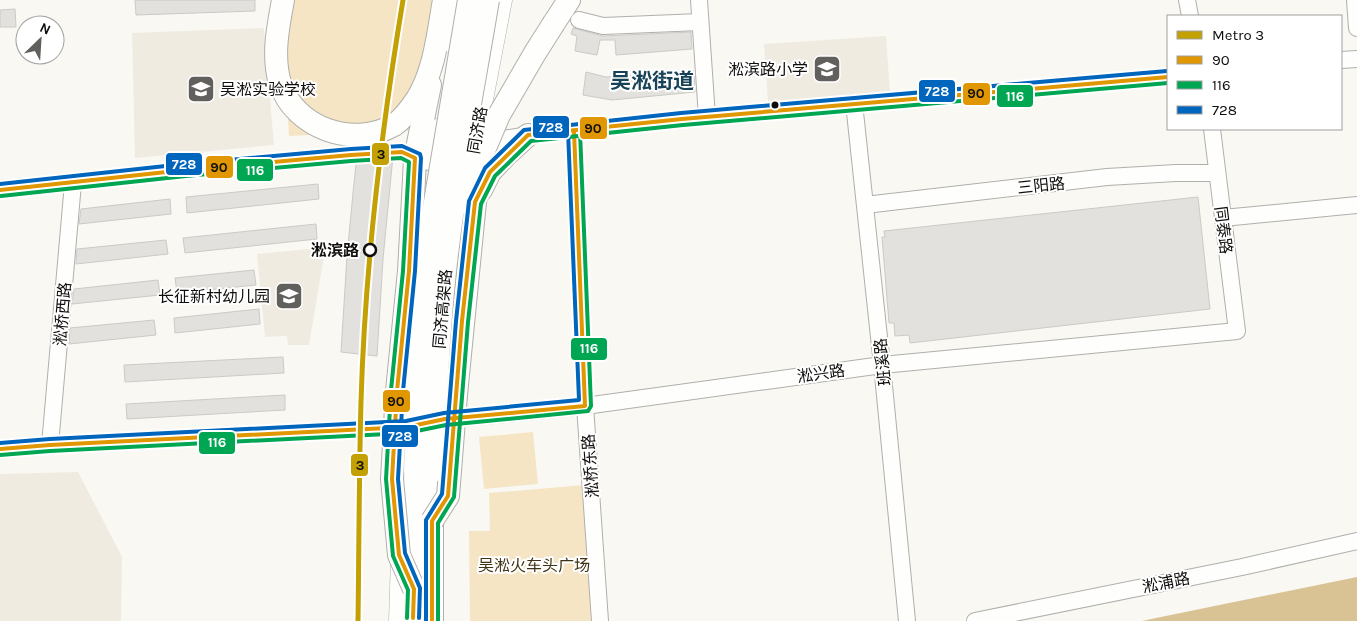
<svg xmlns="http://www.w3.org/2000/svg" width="1357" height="621" font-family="Karla,'Noto Sans SC',sans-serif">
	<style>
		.built { fill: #f0ebe0 }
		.green { fill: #f5e5c5 }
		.water { fill: #d9c394 }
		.building { fill: #e3e1dd; stroke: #cccac6 }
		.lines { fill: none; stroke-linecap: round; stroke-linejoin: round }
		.minor-tunnel { stroke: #d7d5d0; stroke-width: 16; stroke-dasharray: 16 8; stroke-linecap: butt }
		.minor-casing { stroke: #b0afab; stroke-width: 18 }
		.major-casing { stroke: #b0afab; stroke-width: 21 }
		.highway-casing { stroke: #b0afab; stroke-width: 24 }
		.minor { stroke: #fefefd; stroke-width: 16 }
		.major { stroke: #fefefd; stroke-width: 20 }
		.highway { stroke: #fefefd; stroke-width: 22 }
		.highway-bridge-casing { stroke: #b0afab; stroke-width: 24; stroke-linecap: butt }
		.highway-bridge { stroke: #fefefd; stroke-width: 22 }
		.bus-1-casing { stroke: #fff; stroke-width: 8 }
		.bus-2-casing { stroke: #fff; stroke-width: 8 }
		.bus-3-casing { stroke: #fff; stroke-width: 8 }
		.bus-1 { stroke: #e09701; stroke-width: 4 }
		.bus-2 { stroke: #00a651; stroke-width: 4 }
		.bus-3 { stroke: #0065bd; stroke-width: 4 }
		.metro-1-casing { stroke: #fff; stroke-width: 9 }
		.metro-1 { stroke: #c3a003; stroke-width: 5 }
		.bus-dot { fill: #100e0c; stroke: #fff; stroke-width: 2 }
		.stop-dot { fill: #fff; stroke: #100e0c; stroke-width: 2.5 }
		.labels { text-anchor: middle; stroke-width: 4; stroke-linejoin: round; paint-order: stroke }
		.poi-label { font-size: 16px; fill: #100e0c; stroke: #fff; text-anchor: end }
		.street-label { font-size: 16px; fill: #100e0c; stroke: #fff }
		.stop-label { font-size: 16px; font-weight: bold; fill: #100e0c; stroke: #fff; text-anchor: end }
		.park-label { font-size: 16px; fill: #403215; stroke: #fff }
		.district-label { font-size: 21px; font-weight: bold; fill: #184258; stroke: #fff }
		.line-badge { stroke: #fff; stroke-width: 2 }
		.badge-label { font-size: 14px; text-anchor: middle; font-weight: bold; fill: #fff }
		.pale-badge-label { font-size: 14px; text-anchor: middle; font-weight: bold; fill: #111 }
	</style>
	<rect width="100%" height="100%" fill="#faf8f3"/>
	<g class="built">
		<path d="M264,28L274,145L135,158L132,33Z"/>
		<path d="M886,36L890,94L768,102L764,44Z"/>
		<path d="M319,248L324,249V256L309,345H288L287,336L265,337L257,254Z"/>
		<path d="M78,472L122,557L121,621H0V474Z"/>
	</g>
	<g class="green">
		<path d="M281,0H433L425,110L410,130L289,136Z"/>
		<path d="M533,432L538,484L484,489L479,437Z"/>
		<path d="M584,485L593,621H470L469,531H490L489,493Z"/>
	</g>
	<path class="water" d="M1357,577V621H1142L1156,618Z"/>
	<g class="building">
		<path d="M135,0H255V11L136,15Z"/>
		<path d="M15,9L16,27H0V10Z"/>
		<path d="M573,28L603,36L691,32L692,49L616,55L615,40H600L597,55L575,51L577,36L571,34Z"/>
		<path d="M694,71L695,92L612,100L583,95L586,72L606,77Z"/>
		<path d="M373,146L393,148V156L383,259L377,356L341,352L347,256L353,193L356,164L360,160L361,155L358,148Z"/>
		<path d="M318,184L319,199L187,213L186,197Z"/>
		<path d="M1198,197L1210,309L910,343L909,335L895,336L894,323H889L882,237H885L884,231Z"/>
		<path d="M170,199L171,214L79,224L81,209Z"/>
		<path d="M316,224L317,239L185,253L183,238Z"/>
		<path d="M166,240L168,254L76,264L77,249Z"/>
		<path d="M254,270L256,285L177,293L175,278Z"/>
		<path d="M158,280L160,295L72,304L74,289Z"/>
		<path d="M259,309L260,324L175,333L174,318Z"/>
		<path d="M154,320L156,335L69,344L70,328Z"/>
		<path d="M283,357L284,373L125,382L124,365Z"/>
		<path d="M285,395V410L127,419L126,404Z"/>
	</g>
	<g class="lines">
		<path class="minor-tunnel" d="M351,155L402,152"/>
		<g class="minor-casing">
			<g id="minor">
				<path d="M699,0L707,117"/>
				<path d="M1187,0L1190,16"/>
				<path d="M1355,0L1357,28"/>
				<path d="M579,20L603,26L700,22"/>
				<path d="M1341,60L1357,59"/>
				<path d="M854,103L882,365L907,621"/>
				<path d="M574,131L585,406L600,621"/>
				<path d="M485,142L528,135L682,119L1168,77"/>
				<path d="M402,152L432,163"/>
				<path d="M0,190L185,170L351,155"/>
				<path d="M865,205L1107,177L1176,173H1217"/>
				<path d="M1223,218L1357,205"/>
				<path d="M443,420L585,406L882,365L1237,331L1212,129"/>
				<path d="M50,445L73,183"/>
				<path d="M0,449L50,445L404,427"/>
				<path d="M975,621L1242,567L1357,541"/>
			</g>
		</g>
		<g class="major-casing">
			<g id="major">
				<path d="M452,43L457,0"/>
				<path d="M475,141L502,0"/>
				<path d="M416,158L437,129"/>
				<path d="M399,621L401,558"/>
			</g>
		</g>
		<g class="highway-casing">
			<g id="highway">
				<path d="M283,0C278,27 272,56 280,83C295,129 353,148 394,125C403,119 411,108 417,99C435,70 438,33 444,0"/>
				<path d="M554,23L569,0"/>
				<path d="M414,179L415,158L430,85"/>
				<path d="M481,190L490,172L507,154L528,135"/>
				<path d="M456,395L475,202L485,142L477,126"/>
				<path d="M413,621L415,471"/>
				<path d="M432,621V472"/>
			</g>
		</g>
		<use href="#minor" class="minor"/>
		<use href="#major" class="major"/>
		<use href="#highway" class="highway"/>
		<g class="highway-bridge-casing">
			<g id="highway-bridge">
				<path d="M463,203L468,196L480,160L499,115L535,53L554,23"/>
				<path d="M415,471L418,374L424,280L433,214L469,0"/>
				<path d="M432,472C435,405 438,337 445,271C455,180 473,90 488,0"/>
				<path d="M432,521L448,496L456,395"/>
				<path d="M414,589L399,555L392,479L397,391L409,271L414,179"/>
			</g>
		</g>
		<use href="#highway-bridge" class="highway-bridge"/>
		<g class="bus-1-casing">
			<g id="bus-1">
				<path d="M0,190L185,170L351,155L402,152L415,158L409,271L397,391L392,479L399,555L414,589L413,618"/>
				<path d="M0,449L50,445L407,427L445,419L585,406L574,131"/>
				<path d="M432,621V521L448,496L462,321L475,202L490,172L528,135L682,119L1168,77"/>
			</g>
		</g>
		<g class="bus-2-casing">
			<g id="bus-2">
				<path d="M1,196L186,176L351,161L401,158L409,162L403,271L391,390L386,479L393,556L408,590L407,618"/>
				<path d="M0,455L50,451L407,433L446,425L588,411L591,406L580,131"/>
				<path d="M438,621V523L454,497L468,322L481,204L495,176L531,141L683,125L1168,83"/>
			</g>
		</g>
		<g class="bus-3-casing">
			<g id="bus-3">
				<path d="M0,184L184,164L351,149L402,146L420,154L421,158L415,271L403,391L398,479L405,553L420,588L419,618"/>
				<path d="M0,443L50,439L406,421L444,413L579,400L568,131"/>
				<path d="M426,621V520L442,494L456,321L469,201L485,168L524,130L681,113L1167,71"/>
			</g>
		</g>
		<use href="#bus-1" class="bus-1"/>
		<use href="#bus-2" class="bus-2"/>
		<use href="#bus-3" class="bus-3"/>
		<g class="metro-1-casing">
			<path id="metro-1" d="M358,621C359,548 359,475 361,402C365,267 381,132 403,0"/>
		</g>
		<use href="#metro-1" class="metro-1"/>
	</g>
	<defs>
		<g id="school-square" transform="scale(1.4375)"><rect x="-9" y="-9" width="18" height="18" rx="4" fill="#62605d" stroke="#fff"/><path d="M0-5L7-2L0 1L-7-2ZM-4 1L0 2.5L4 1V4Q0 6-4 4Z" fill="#fff"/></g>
	</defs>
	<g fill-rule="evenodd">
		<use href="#school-square" x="827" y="69"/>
		<use href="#school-square" x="201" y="89"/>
		<use href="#school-square" x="289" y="296"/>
	</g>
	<circle class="bus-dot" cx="775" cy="105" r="4.5"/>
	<circle class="stop-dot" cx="370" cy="250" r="6"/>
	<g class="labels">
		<g class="poi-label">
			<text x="808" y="75">淞滨路小学</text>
			<text x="220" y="95" text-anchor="start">吴淞实验学校</text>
			<text x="270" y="302">长征新村幼儿园</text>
		</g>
		<g class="street-label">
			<text transform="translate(477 130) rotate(-80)" y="6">同济路</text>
			<text transform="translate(1041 185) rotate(-6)" y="6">三阳路</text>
			<text transform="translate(1224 230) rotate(83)" y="6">同泰路</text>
			<text transform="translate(442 309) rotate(-85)" y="6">同济高架路</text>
			<text transform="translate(62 314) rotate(-85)" y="6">淞桥西路</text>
			<text transform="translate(882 362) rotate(-96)" y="6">班溪路</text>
			<text transform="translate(821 373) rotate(-8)" y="6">淞兴路</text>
			<text transform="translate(590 466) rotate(-94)" y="6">淞桥东路</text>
			<text transform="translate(1166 582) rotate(-11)" y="6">淞浦路</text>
		</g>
		<g class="stop-label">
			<text x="359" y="256">淞滨路</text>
		</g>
		<g class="park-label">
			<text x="534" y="571">吴淞火车头广场</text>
		</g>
		<g class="district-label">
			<text x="652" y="88">吴淞街道</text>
		</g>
	</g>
	<g class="line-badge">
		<rect x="918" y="79" width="38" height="24" rx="5" fill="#0065bd"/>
		<rect x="962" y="82" width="29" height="24" rx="5" fill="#e09701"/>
		<rect x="996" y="84" width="38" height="24" rx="5" fill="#00a651"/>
		<rect x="532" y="115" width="38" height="24" rx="5" fill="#0065bd"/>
		<rect x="579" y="116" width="29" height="24" rx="5" fill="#e09701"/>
		<rect x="371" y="142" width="19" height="24" rx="5" fill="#c3a003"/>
		<rect x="165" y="152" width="38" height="24" rx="5" fill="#0065bd"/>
		<rect x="205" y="155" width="29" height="24" rx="5" fill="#e09701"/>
		<rect x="236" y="158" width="38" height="24" rx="5" fill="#00a651"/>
		<rect x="570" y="337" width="38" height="24" rx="5" fill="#00a651"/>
		<rect x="382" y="389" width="29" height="24" rx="5" fill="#e09701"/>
		<rect x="381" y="424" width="38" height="24" rx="5" fill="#0065bd"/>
		<rect x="198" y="431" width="38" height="24" rx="5" fill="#00a651"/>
		<rect x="350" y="453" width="19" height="24" rx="5" fill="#c3a003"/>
	</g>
	<g class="badge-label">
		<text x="937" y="96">728</text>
		<text x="1015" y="101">116</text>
		<text x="551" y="132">728</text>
		<text x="184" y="169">728</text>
		<text x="255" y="175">116</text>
		<text x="589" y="353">116</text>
		<text x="400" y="441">728</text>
		<text x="217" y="447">116</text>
	</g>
	<g class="pale-badge-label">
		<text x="976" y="98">90</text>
		<text x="593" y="133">90</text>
		<text x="381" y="159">3</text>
		<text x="219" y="172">90</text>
		<text x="396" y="406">90</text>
		<text x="360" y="470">3</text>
	</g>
	<rect x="1167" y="15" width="175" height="115" fill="#ffffff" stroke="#9f9f9e"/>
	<rect x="1177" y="31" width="25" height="8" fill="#c3a003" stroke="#9f9f9e"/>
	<text x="1212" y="40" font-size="15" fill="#100e0c">Metro 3</text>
	<rect x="1177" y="56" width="25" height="8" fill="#e09701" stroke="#9f9f9e"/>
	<text x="1212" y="65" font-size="15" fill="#100e0c">90</text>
	<rect x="1177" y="81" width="25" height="8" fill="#00a651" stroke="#9f9f9e"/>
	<text x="1212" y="90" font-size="15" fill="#100e0c">116</text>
	<rect x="1177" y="106" width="25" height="8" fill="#0065bd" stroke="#9f9f9e"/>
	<text x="1212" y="115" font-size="15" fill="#100e0c">728</text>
	<g transform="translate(40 40) rotate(25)"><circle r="24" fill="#ffffff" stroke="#9f9f9e"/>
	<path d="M0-4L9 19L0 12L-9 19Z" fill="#62605d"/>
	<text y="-8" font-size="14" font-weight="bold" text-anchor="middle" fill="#100e0c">N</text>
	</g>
</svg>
